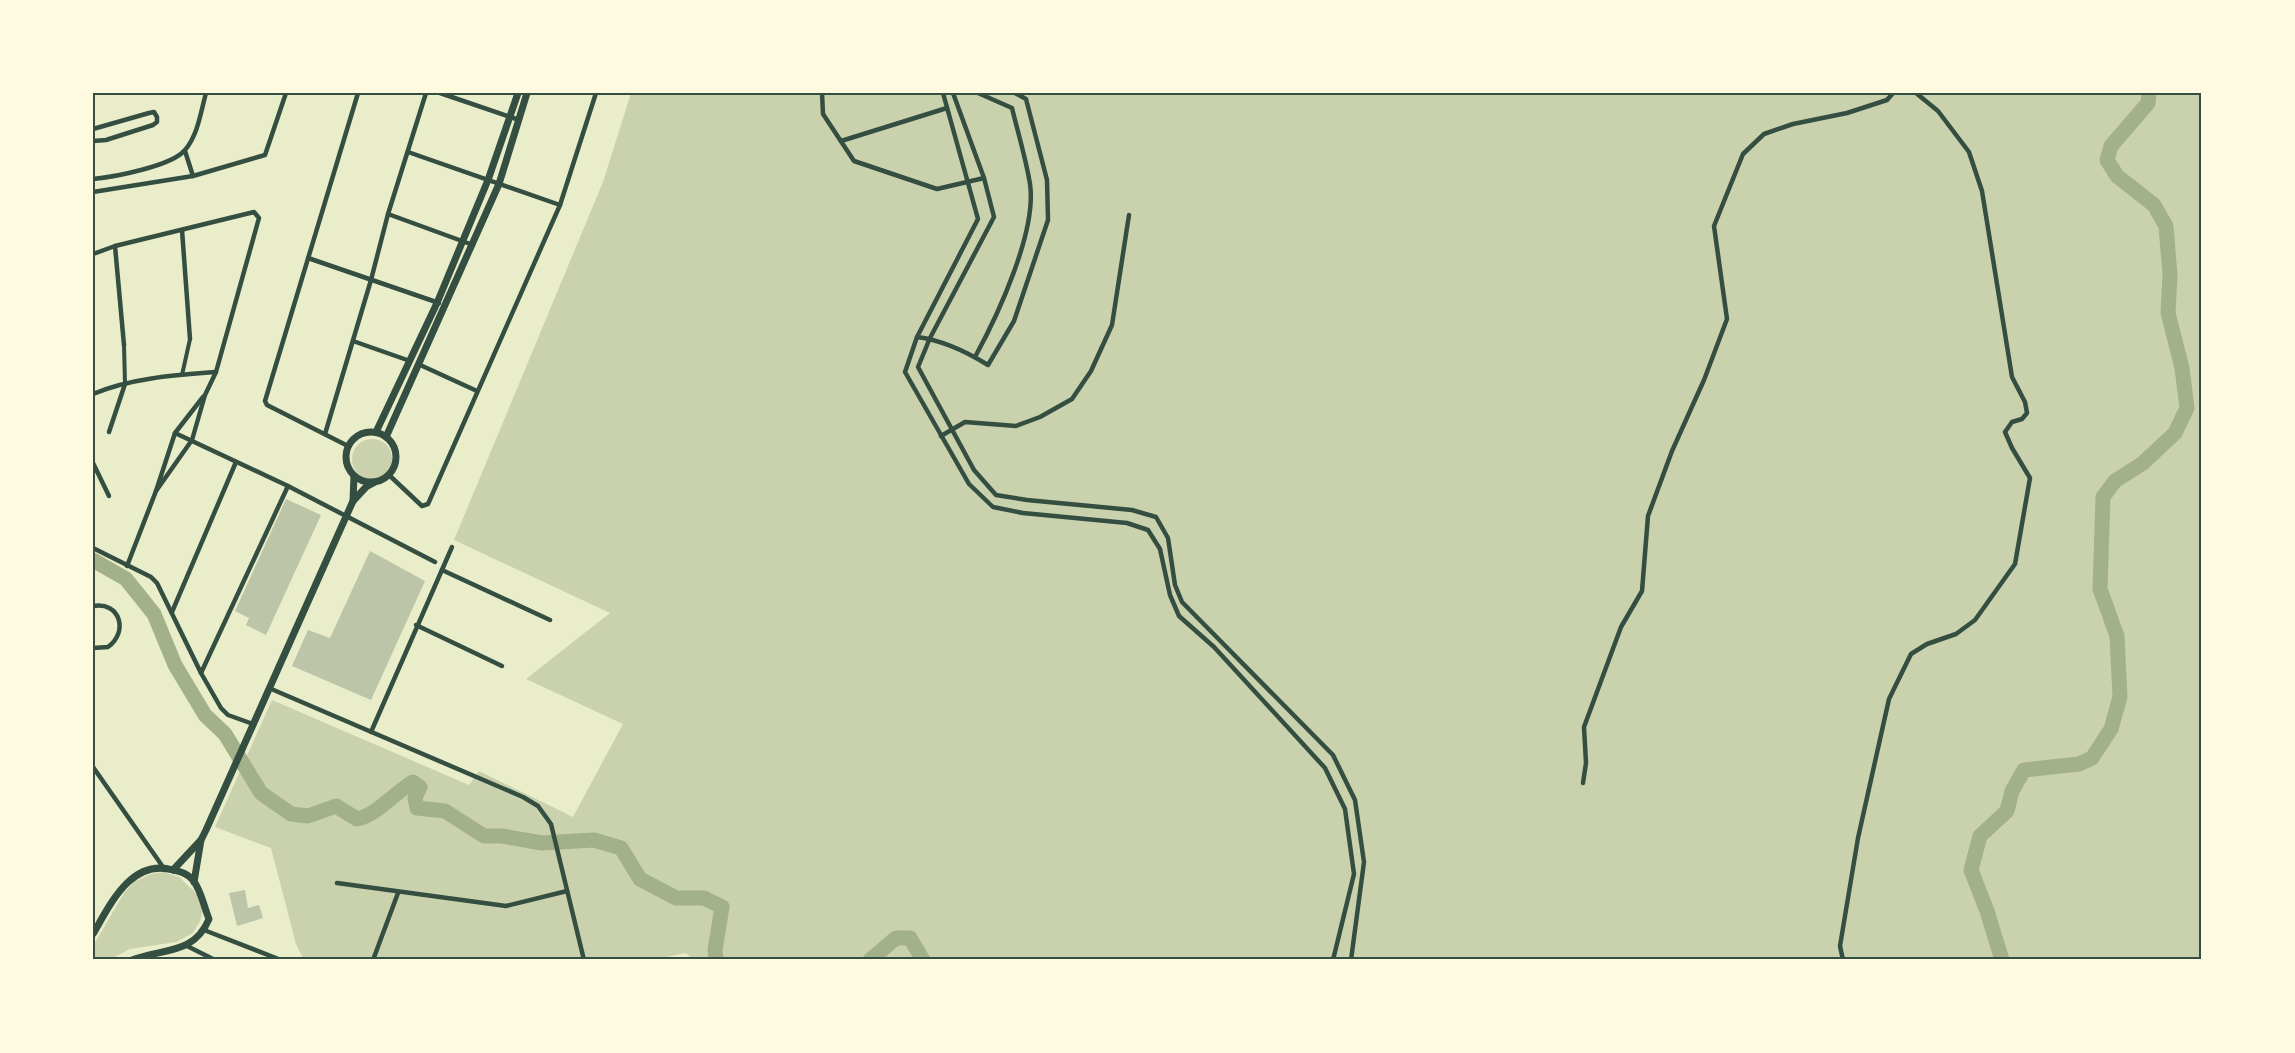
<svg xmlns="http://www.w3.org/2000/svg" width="2295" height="1053" font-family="Figtree,sans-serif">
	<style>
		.green { fill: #cad2ad }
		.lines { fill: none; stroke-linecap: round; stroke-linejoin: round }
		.river { stroke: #a3b18a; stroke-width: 15 }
		.building { fill: #bcc5a7 }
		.pedestrian { stroke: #344e41; stroke-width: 4 }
		.minor { stroke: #344e41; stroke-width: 4.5 }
		.secondary { stroke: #344e41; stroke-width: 7 }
		.neatline { fill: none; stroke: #344e41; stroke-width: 2 }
	</style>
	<rect width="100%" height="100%" fill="#e9edc9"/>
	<g class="green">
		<path d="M631,93H2202V960H695L685,953L653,960H304L296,944L271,848L215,827L272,700L469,785L479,771L573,817L623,724L526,679L610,613L454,540L603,182Z"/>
		<circle cx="372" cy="459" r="20"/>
		<path d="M164,872L179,877L199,896L203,910L200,921L193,933L176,942L130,949L109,960H93V946L124,893L134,882L151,874Z"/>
	</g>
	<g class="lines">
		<g class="river">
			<path d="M93,560L126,579L154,614L175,665L205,715L225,734L261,793L291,814L308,816L336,806L357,819C377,815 394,793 413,782L420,787L415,798L417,808L445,811L484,836H502L542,843L594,840L621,848L640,879L676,898H704L722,907L715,950L716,960"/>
			<path d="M870,960L896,938H910L923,960"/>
			<path d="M2002,960L1987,911L1971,870L1980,836L2007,811L2012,791L2024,770L2079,764L2092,758L2111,729L2120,697L2117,636L2100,589L2103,497L2115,481L2143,463L2175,433L2187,408L2182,368L2168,313L2170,275L2166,226L2154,205L2117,176L2107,160L2111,146L2148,103L2149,93"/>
		</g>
	</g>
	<g class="building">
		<path d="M286,499L321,515L266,635L246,625L249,618L235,611Z"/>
		<path d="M370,551L425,581L371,700L292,666L308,630L330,638Z"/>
		<path d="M245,890L248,908L259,905L263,918L237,926L229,893Z"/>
	</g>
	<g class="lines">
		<g class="pedestrian">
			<path d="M124,345L125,384"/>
			<path d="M182,375L190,339"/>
		</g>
		<g class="minor">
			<path d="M440,93L519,120"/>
			<path d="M822,93L823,114L854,161L937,189L984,178"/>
			<path d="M943,93L978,219L917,337L905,372L969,484L993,507L1023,513L1127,523L1148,530L1160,549L1170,595L1179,616L1214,647L1325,768L1345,809L1354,874L1333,960"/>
			<path d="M953,93L984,178L994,217L930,338L918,367L974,470L996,495L1027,500L1132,510L1156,517L1168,538L1175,585L1182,602L1333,755L1355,800L1364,862L1351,960"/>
			<path d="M93,129L149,113L154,112L157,117V122L153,125L106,140L93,141"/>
			<path d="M841,141L947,108"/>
			<path d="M185,151L193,176"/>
			<path d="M408,152L560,205"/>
			<path d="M93,179C114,177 172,166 185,150C198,135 201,111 206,93"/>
			<path d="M93,192L193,176L265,155L286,93"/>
			<path d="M388,214L473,245"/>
			<path d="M182,230L190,339"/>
			<path d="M115,246L124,345"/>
			<path d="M93,254L115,246L254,212L259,218L216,372L205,395L192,440L156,491"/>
			<path d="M308,258L439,303"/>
			<path d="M917,337C941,340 967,352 988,365L1014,321L1048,220L1047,180L1026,99L1015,93"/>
			<path d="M353,341L410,361"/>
			<path d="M975,357C998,315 1037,231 1030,184C1026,159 1018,133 1012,108L978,93"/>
			<path d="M418,364L477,391"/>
			<path d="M93,394C130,378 176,375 216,372"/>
			<path d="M109,432L125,384"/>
			<path d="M175,433L288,486L435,562"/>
			<path d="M325,434L371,280L388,214L426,93"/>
			<path d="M941,436L965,422L1016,426L1040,417L1072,399L1091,371L1112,325L1129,215"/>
			<path d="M348,446L267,405L265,401L358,93"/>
			<path d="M93,463L109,496"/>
			<path d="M389,475L422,506L428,504L560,205L596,93"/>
			<path d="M93,548L151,577L157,583L201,673L221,708L228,715L253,724"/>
			<path d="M127,566L156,491L175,433L203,397"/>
			<path d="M442,570L550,620"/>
			<path d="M93,606C120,601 129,632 108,647L93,648"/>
			<path d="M172,612L236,462"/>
			<path d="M416,625L502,666"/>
			<path d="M201,673L288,486"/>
			<path d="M269,688L523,797L538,806L551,824L584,960"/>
			<path d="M371,732L452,547"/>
			<path d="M93,767L163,867"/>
			<path d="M1583,783L1586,763L1584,727L1621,627L1642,591L1648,516L1672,451L1704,380L1727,319L1714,226L1743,154L1764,134L1793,124L1847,113L1887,100L1893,93"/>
			<path d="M337,883L506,906L567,891"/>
			<path d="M204,930L281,960"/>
			<path d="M187,946L215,960"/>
			<path d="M373,960L398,893"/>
			<path d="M1843,960L1840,946L1858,838L1889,699L1911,654L1927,644L1956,634L1975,620L2015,564L2030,478L2012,448L2005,432L2012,422L2022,419L2027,413L2025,402L2012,377L1982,191L1969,152L1938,111L1916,93"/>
		</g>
		<g class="secondary">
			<circle cx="371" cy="457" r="25"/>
			<path d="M376,432L437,303L488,180L518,93"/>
			<path d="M386,437L499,184L527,93"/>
			<path d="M353,501L354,476"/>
			<path d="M173,870L201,840L206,830L353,501L366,487L375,482"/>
			<path d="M194,882L201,840"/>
			<path d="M93,934C110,905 131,858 173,870C181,872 187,873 193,880C201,890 204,907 209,919C194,955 163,948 132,960"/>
		</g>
	</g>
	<rect width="2295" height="1053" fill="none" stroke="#fefae0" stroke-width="189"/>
	<rect x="94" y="94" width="2106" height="864" class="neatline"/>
</svg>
